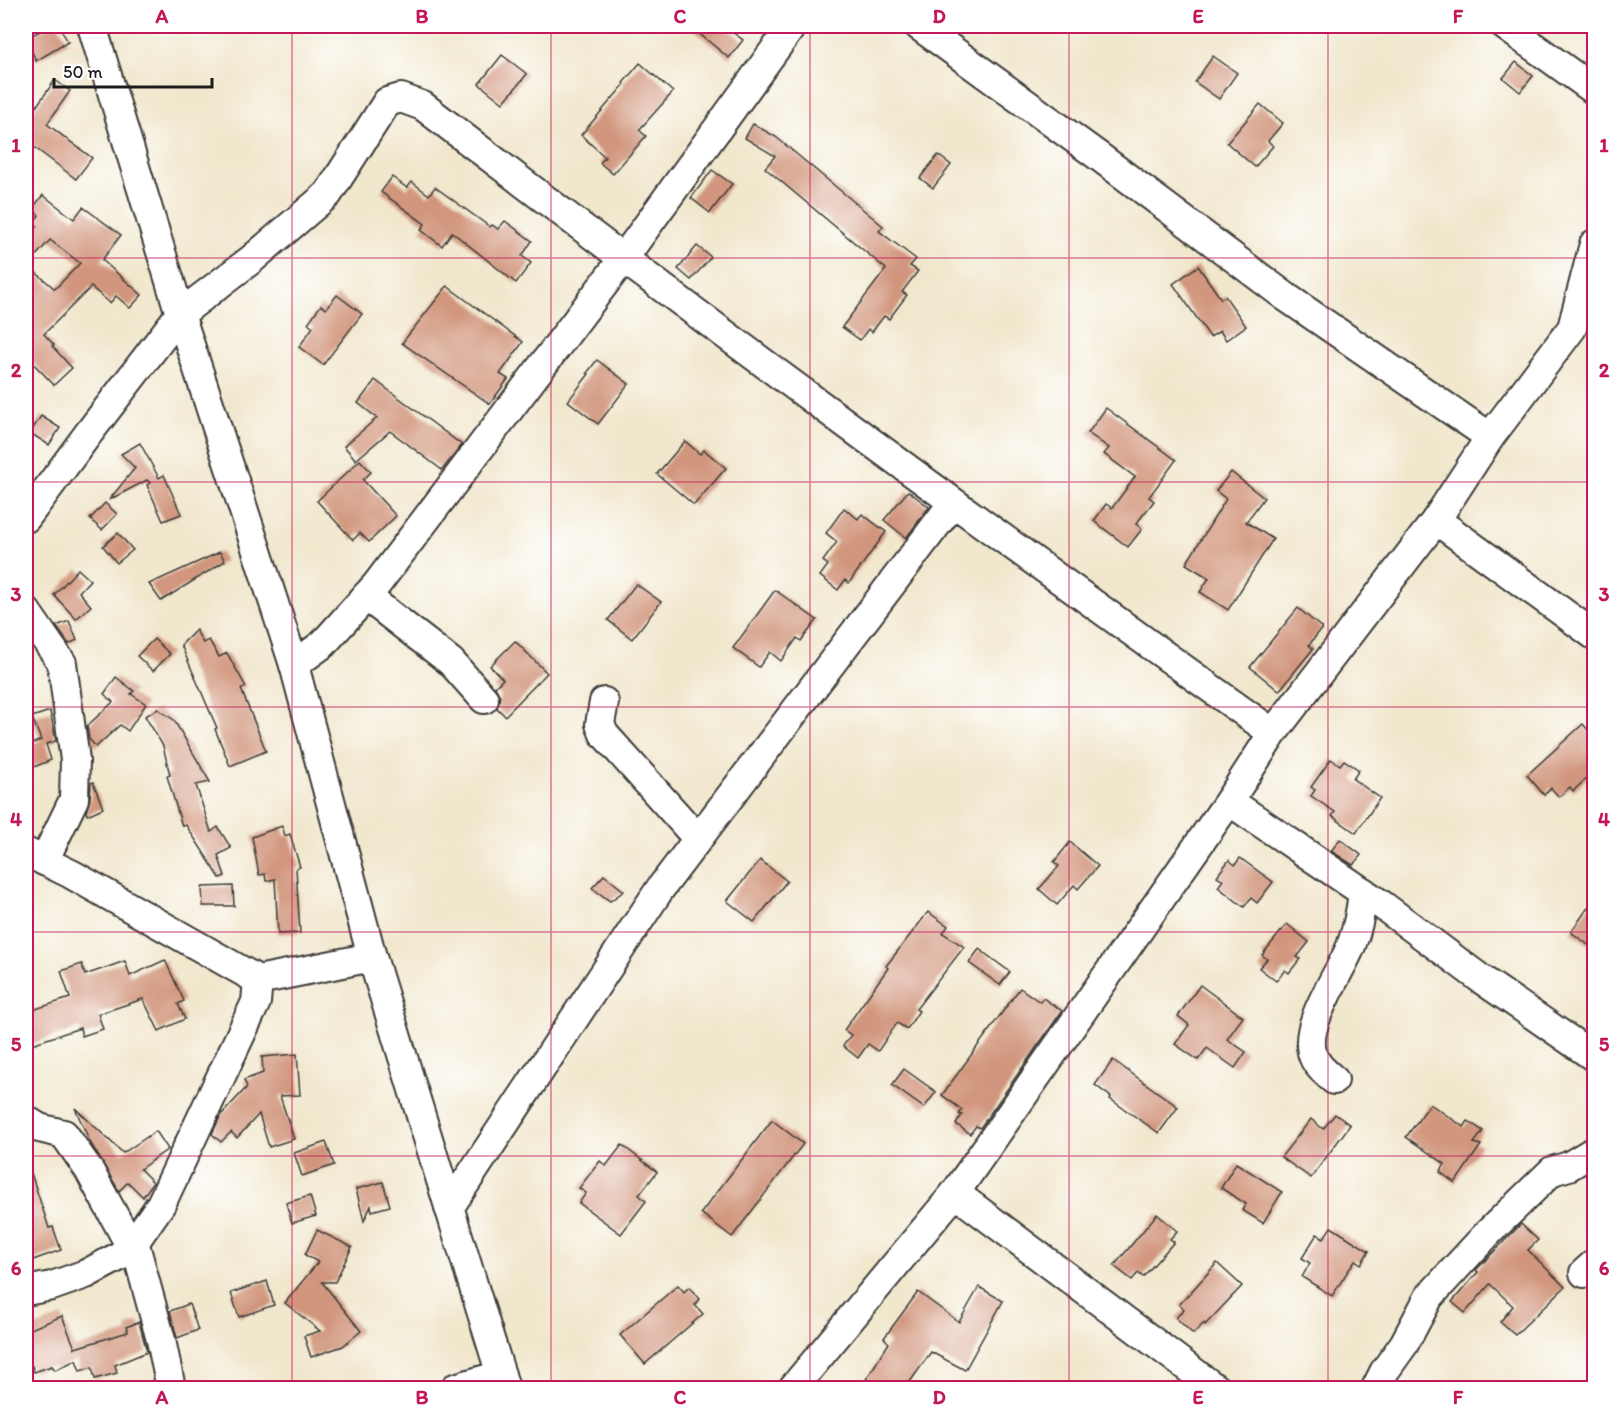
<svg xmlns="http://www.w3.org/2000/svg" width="1620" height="1414" font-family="Itim,sans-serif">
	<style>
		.building { fill: #d1967d }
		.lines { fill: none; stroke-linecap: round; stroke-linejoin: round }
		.minor-casing { stroke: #3c3a37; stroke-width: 32 }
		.minor { stroke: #fff; stroke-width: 28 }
		.grid { fill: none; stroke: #c2185b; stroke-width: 1.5; stroke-opacity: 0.55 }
		.neatline { fill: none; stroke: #c2185b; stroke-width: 2 }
		.grid-label { font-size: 20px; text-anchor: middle; font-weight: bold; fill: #c2185b }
	</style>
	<rect width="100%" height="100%" fill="#fff"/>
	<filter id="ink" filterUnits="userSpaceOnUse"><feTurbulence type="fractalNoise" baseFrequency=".0167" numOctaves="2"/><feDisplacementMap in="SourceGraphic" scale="12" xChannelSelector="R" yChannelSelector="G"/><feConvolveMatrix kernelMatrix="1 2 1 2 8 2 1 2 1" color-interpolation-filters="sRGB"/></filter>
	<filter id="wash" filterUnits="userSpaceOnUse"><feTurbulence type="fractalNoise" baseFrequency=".008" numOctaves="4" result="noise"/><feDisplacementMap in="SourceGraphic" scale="24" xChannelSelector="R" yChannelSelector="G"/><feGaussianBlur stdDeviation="1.35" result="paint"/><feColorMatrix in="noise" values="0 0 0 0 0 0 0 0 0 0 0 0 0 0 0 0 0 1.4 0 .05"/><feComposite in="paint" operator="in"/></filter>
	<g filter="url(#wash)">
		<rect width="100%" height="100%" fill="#f1e7cd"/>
		<g id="blocks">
			<g class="building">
				<path d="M50,26H59L68,42L36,61L26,38Z"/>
				<path d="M690,26H724L743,40L729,58Z"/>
				<path d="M502,55L527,74L503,103L479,84Z"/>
				<path d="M1213,56L1237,73L1219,99L1195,82Z"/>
				<path d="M1516,62L1533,76L1520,92L1503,78Z"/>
				<path d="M640,63L673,92L639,130L646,136L613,174L600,163L605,157L581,135L624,85L623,83Z"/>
				<path d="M55,80L70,91L47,124L92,158L76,179L26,141V121Z"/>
				<path d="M1260,104L1283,123L1268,141L1273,146L1255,167L1227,143Z"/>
				<path d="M753,124L776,137L883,226L879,231L916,259L910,266L918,271L902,292L907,295L889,319L884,316L872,332L868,329L860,340L842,327L886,269L765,168L775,156L745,138Z"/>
				<path d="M938,155L951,165L933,188L920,178Z"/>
				<path d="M712,170L732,184L710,213L691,198Z"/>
				<path d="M392,177L407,188L412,182L429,195L435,187L490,227L492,225L498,229L505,221L532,241L522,256L531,263L516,283L452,232L442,246L421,230L425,224L381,192Z"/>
				<path d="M43,195L74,219L83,207L121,235L102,260L142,295L130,308L116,296L110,303L91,287L44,334L54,345L52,346L72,368L54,385L26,356V279L33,270L55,289L80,263L50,240L26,267V240L37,226L33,223L39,215L32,209Z"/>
				<path d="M697,246L711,257L691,280L678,269Z"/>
				<path d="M1198,266L1221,299L1225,296L1246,326L1226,340L1220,331L1210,337L1173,284Z"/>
				<path d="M447,286L523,342L500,374L508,379L490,404L402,343Z"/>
				<path d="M337,295L362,314L323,365L299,347L313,327L308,323L321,305L326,309Z"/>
				<path d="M597,360L629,384L598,424L568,401L589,374L587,373Z"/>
				<path d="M375,380L462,445L442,470L390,431L356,460L344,446L377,418L358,403Z"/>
				<path d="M1106,408L1176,460L1149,497L1154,501L1136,524L1142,529L1128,547L1094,521L1106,504L1112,508L1135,477L1104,454L1109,448L1088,433Z"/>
				<path d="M41,416L60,428L49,445L30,433Z"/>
				<path d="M685,441L700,454L704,450L726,468L694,505L657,474Z"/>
				<path d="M140,443L159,478L164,475L181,514L163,521L147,485L150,483L147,480L109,500L135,468L121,454Z"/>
				<path d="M360,460L371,472L363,480L396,516L369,542L360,533L353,540L317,501Z"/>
				<path d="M1231,472L1264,498L1246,522L1273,539L1228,610L1200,592L1209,578L1186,564L1226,499L1216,491Z"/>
				<path d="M908,491L929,507L906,538L884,520Z"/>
				<path d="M105,503L117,514L102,530L90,519Z"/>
				<path d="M844,508L858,519L862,514L886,532L849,583L845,580L838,590L820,576L828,565L823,561L837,542L826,533Z"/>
				<path d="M118,533L133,550L117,563L103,546Z"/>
				<path d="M220,552L225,561L161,601L149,584Z"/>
				<path d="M78,569L90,580L79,592L91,606L76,619L54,595Z"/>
				<path d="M636,584L661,602L632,639L608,620Z"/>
				<path d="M775,590L817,620L801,641L797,638L781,661L770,652L759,667L733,648Z"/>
				<path d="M1298,608L1322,628L1309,645L1313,649L1279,691L1250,667Z"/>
				<path d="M69,621L77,640L69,644L56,626Z"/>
				<path d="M196,630L203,643L209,640L219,657L227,653L246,687L241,689L266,751L230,766L215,729L217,728L181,645Z"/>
				<path d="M154,639L170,654L153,671L137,656Z"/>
				<path d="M515,641L547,673L505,716L497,708L500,696L495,687L503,679L490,666Z"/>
				<path d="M116,677L134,691L131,694L146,704L128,731L120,725L96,747L89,739L87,726L113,702L104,694Z"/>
				<path d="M158,709L174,720L210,782L196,785L211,832L218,827L231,848L218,855L225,876L220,878L186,825L182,826L167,776L170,775L163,746L145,716Z"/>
				<path d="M50,711L56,741L46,744L51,760L34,767L27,746L41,740L32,717Z"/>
				<path d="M1583,724L1594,737V772L1573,791L1570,787L1559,797L1551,788L1544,795L1527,775Z"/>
				<path d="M1331,759L1340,765L1344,760L1359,770L1353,779L1380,798L1356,833L1332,816L1335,812L1311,796L1315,790L1311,787Z"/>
				<path d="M93,782L103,808L87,815L86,812L90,799L91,783Z"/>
				<path d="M282,826L285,836L290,834L300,867L296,868L300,933L278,934L275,879L266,881L265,874L259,875L252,837Z"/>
				<path d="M1340,839L1361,855L1353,865L1331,851Z"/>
				<path d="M1070,842L1098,866L1078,889L1074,885L1057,905L1039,889L1059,866L1054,862Z"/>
				<path d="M1240,858L1273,882L1257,903L1251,898L1244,907L1218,887L1223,880L1217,876L1229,860L1235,865Z"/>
				<path d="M760,860L787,881L754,922L727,901Z"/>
				<path d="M604,875L624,891L610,901L592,888Z"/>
				<path d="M233,886L234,906H203L202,887Z"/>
				<path d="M1594,899V949L1571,932Z"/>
				<path d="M928,912L948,926L943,933L964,947L916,1009L919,1011L907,1029L897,1023L878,1051L868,1044L858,1058L843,1046L851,1035L844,1030L888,968L886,966Z"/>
				<path d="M1287,924L1309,942L1297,957L1300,959L1289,973L1285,970L1276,981L1259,968L1267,959L1262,955Z"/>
				<path d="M979,949L1010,972L1000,985L969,963Z"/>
				<path d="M165,960L184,1001L178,1004L185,1019L159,1031L143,999L98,1014L103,1029L82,1036L80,1028L26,1046V1012L70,998L61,971L82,964L85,975L125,961L130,976Z"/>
				<path d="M1200,985L1243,1017L1227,1039L1246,1052L1235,1068L1207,1048L1198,1060L1175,1044L1189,1025L1178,1016Z"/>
				<path d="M1020,988L1040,1002L1043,998L1062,1011L980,1128L976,1126L970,1134L956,1124L962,1115L959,1114L962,1110L942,1095Z"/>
				<path d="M297,1054L300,1095L280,1096L294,1139L269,1147L259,1114L237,1138L231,1132L221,1142L212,1134L221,1115L247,1087L244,1080L263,1073L262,1057Z"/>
				<path d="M1113,1060L1178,1107L1159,1133L1110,1099L1111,1097L1095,1085Z"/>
				<path d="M904,1069L936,1092L924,1108L892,1085Z"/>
				<path d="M1430,1104L1464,1127L1468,1121L1483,1131L1474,1143L1481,1145L1455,1183L1440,1172L1445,1164L1406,1137Z"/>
				<path d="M75,1108L123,1153L156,1131L168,1149L140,1169L153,1182L143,1197L128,1182L119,1191L90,1142Z"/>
				<path d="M1335,1114L1350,1125L1311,1178L1281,1157L1311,1119L1323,1129Z"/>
				<path d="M772,1120L803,1144L732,1237L701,1213Z"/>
				<path d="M326,1142L334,1165L302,1176L294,1153Z"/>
				<path d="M622,1145L657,1172L639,1195L646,1201L621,1234L579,1203L586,1193L579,1188L600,1161L606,1166Z"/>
				<path d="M1236,1163L1282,1192L1263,1223L1242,1210L1246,1204L1221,1188Z"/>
				<path d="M26,1167H29L49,1228L53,1227L61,1250L33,1260L26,1239Z"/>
				<path d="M383,1182L390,1206L372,1211L371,1206L364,1221L356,1189Z"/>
				<path d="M310,1196L316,1216L292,1223L286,1203Z"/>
				<path d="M1157,1214L1177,1231L1170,1239L1174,1242L1143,1277L1138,1273L1132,1280L1114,1266Z"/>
				<path d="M1521,1224L1538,1240L1528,1250L1565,1287L1515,1335L1500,1322L1513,1306L1490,1284L1465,1313L1452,1302L1478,1272L1476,1270Z"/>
				<path d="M1331,1227L1369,1251L1361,1264L1355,1260L1332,1296L1302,1277L1310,1263L1302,1258L1317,1234L1324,1238Z"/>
				<path d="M317,1230L352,1247L335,1282H322L361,1331L343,1346L311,1357L304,1336L320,1331L285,1303L318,1262L305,1255Z"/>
				<path d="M1217,1263L1242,1286L1205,1325L1204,1323L1193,1334L1176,1318L1184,1309L1179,1305Z"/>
				<path d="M267,1281L274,1305L239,1317L231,1293Z"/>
				<path d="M678,1285L684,1292L689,1287L700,1299L695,1305L703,1314L645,1364L620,1335Z"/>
				<path d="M979,1287L1003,1301L965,1370L931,1352L905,1389H860L889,1343L884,1338L918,1292L959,1322Z"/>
				<path d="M189,1304L198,1330L177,1338L170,1311Z"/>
				<path d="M62,1316L75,1348L128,1332L126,1327L139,1322L147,1352L115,1365L117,1373L95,1379L92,1367L80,1371L76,1360L55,1370L52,1366L34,1372L32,1366L26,1368V1331Z"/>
			</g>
		</g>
	</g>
	<g filter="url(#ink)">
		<use href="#blocks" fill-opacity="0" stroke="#3c3a37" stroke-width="1.5"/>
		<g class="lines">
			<g class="minor-casing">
				<g id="minor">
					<path d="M92,26L180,314L294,665L372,957L505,1388"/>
					<path d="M919,26L1101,158L1286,297L1490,437"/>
					<path d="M1505,26L1594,90"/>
					<path d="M26,518L88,434L180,314L252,259L328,194L387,102L401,98L423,106C702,321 987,528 1273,733"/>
					<path d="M1436,520L1594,635"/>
					<path d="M366,596L451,662L484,699"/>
					<path d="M26,611L62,663L75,760L74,799L44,861"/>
					<path d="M294,665L323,644L377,584L623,259L792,26"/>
					<path d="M604,702L600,724L604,734L698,839"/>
					<path d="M1229,801L1382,905L1481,979L1594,1057"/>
					<path d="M26,852L71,874L258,980L372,957"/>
					<path d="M1334,1080C1325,1072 1315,1065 1312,1052C1304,1022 1340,974 1351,946C1358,928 1361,911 1363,892"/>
					<path d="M26,1120L39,1128L64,1134L89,1170L131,1247"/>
					<path d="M955,1193L1215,1388"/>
					<path d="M449,1208L660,889L953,503"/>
					<path d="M134,1241L161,1340L171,1388"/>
					<path d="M1584,1273L1594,1264"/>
					<path d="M26,1291L52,1286L86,1274L118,1257L131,1247L161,1204L256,1002L258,980"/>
					<path d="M455,1388L501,1375"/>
					<path d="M793,1388L955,1193L1229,801L1273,733L1436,520L1490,437L1572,328L1594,244"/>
					<path d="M1376,1388L1384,1372L1404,1344L1429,1297L1488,1233L1552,1171L1569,1166L1594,1151"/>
				</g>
			</g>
			<use href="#minor" class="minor"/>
		</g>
	</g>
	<path class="grid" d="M292,26V1388M551,26V1388M810,26V1388M1069,26V1388M1328,26V1388M26,258H1594M26,482H1594M26,707H1594M26,932H1594M26,1156H1594"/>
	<rect width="1620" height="1414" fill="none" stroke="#fff" stroke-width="66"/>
	<path d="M54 78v9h158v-9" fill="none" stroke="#1c1c1c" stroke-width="3"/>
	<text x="63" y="78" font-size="18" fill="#1c1c1c" stroke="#ffffff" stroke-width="4.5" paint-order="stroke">50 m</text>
	<rect x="33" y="33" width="1554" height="1348" class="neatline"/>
	<g class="grid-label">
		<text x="162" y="23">A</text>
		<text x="422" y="23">B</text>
		<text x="680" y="23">C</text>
		<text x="939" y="23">D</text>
		<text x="1198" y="23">E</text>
		<text x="1458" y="23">F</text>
		<text x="16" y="152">1</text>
		<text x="1604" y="152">1</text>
		<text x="16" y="377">2</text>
		<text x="1604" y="377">2</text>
		<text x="16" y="601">3</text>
		<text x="1604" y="601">3</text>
		<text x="16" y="826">4</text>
		<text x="1604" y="826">4</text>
		<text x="16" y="1051">5</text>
		<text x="1604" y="1051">5</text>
		<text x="16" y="1275">6</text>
		<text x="1604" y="1275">6</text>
		<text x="162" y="1404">A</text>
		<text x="422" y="1404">B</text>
		<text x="680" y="1404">C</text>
		<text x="939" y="1404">D</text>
		<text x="1198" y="1404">E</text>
		<text x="1458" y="1404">F</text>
	</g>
</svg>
